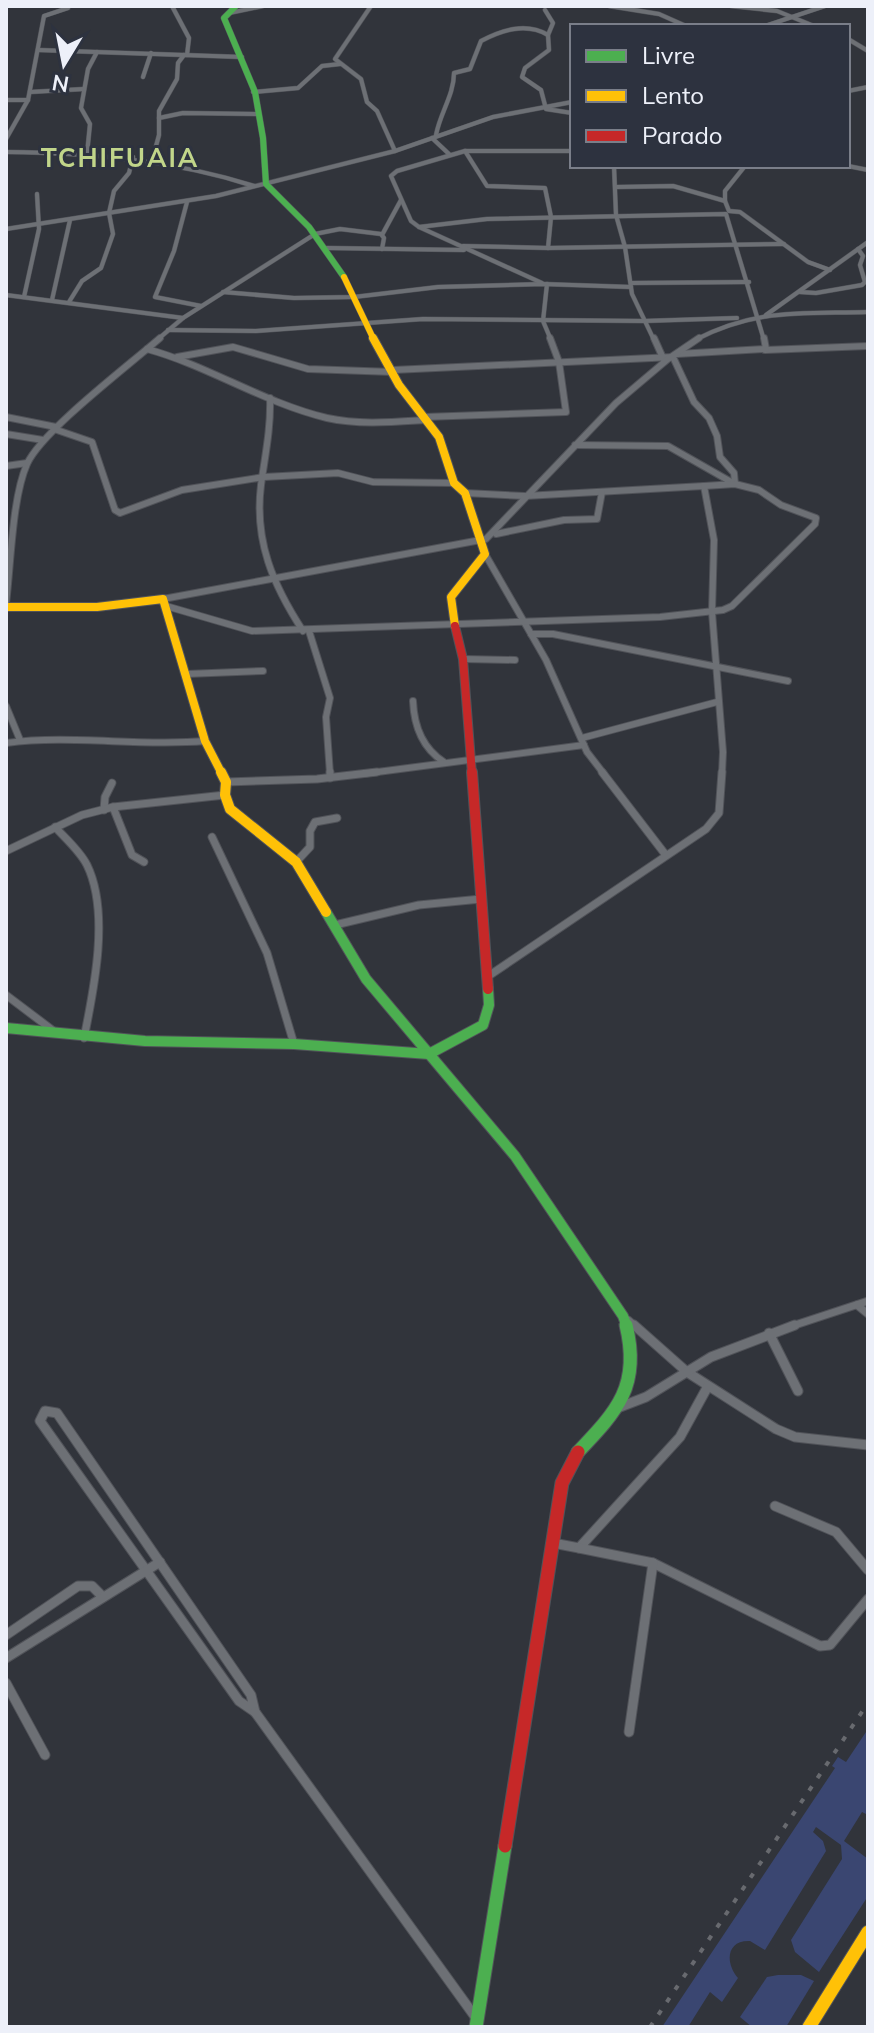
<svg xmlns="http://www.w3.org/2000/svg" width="874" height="2033" font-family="Mulish,sans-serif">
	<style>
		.green { fill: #3a4671 }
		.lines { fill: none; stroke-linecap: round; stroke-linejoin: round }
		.street-far3-casing { stroke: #515359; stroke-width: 5 }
		.street-far2-casing { stroke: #515359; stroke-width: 8 }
		.street-far1-casing { stroke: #515359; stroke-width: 9 }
		.street-casing { stroke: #515359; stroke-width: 11 }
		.fast-far2-casing { stroke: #515359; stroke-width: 7 }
		.fast-far1-casing { stroke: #515359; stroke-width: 12 }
		.fast-casing { stroke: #515359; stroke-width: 15 }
		.slow-far3-casing { stroke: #515359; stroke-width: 7 }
		.slow-far2-casing { stroke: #515359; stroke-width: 10 }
		.slow-far1-casing { stroke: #515359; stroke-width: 12 }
		.slow-casing { stroke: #515359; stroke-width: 15 }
		.jam-far2-casing { stroke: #515359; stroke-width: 10 }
		.jam-far1-casing { stroke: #515359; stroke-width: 12 }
		.jam-casing { stroke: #515359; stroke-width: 15 }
		.street-far3 { stroke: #6d7075; stroke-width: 4 }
		.street-far2 { stroke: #6d7075; stroke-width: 6 }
		.street-far1 { stroke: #6d7075; stroke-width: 7 }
		.street { stroke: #6d7075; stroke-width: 9 }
		.fast-far2 { stroke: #4caf50; stroke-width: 6 }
		.fast-far1 { stroke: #4caf50; stroke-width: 10 }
		.fast { stroke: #4caf50; stroke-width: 13 }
		.slow-far3 { stroke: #ffc107; stroke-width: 6 }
		.slow-far2 { stroke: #ffc107; stroke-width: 8 }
		.slow-far1 { stroke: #ffc107; stroke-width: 10 }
		.slow { stroke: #ffc107; stroke-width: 13 }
		.jam-far2 { stroke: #c62828; stroke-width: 8 }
		.jam-far1 { stroke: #c62828; stroke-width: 10 }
		.jam { stroke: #c62828; stroke-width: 13 }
		.rail { stroke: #686a6f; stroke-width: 4; stroke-dasharray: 5 10; stroke-linecap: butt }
		.labels { text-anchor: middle; stroke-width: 6; stroke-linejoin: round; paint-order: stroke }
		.far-district-label { font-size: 26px; font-weight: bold; letter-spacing: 2px; fill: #c1d58a; stroke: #2d323f }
	</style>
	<rect width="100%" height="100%" fill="#31343b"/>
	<g class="green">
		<path d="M868,1729V1815L862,1812L844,1841L868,1859V1896L819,1972L795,1952L791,1940L842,1859L841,1845L816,1827L813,1832L823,1841L826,1851L765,1950L750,1941C726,1940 725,1963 738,1978L722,2002L710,1992L688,2027H662L835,1768L832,1766L838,1757L846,1762Z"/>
		<path d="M778,1975H801L814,1981L786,2027H752L740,2017L767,1977Z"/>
	</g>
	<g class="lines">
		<g class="street-far3-casing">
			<g id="street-far3">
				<path d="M172,6L189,38L187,55"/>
				<path d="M371,6L335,59L361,79L367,102L377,111L395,151"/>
				<path d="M609,6L659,14L686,26"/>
				<path d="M731,6L777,11L814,26"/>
				<path d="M545,10L553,23L548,35L549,50L525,68L522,77L541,90L546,109L572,113"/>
				<path d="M229,13L263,6"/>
				<path d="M765,26L825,6"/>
				<path d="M848,39L868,51"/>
				<path d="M38,50L242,57"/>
				<path d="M143,77L151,53"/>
				<path d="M848,91L868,87"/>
				<path d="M30,92L84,89"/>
				<path d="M253,92L298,88L322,66L340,64"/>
				<path d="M6,100H28"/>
				<path d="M159,118L183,113L259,114"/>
				<path d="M436,135C440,113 454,95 454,73L470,69L481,41C502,30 526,22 548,35"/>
				<path d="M432,138L449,154"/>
				<path d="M6,139L28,100L44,16L68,8"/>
				<path d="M465,151L487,186L545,188L551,217L548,248"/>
				<path d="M6,152C91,153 173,160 254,186"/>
				<path d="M87,154L90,124L81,108L88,69L97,52"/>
				<path d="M152,161L159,135V111L177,79L178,63L184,55"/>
				<path d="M614,166L616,215L625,247L632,294L654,340"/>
				<path d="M848,166L868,170"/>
				<path d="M617,187L673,186L725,201L729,211L740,212L808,262L830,270"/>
				<path d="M725,201V191L745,166"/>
				<path d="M187,202L174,251L155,297L201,306"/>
				<path d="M419,227L487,219L726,214L764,340"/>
				<path d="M6,229L216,196L395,151L493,117L572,102"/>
				<path d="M382,235L401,200"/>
				<path d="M463,246L548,248L784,244"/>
				<path d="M327,248L464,250"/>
				<path d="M542,283L419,227L411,221L391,176L397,171L465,151H572"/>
				<path d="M631,283L749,282"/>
				<path d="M547,284L543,321L551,340"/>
				<path d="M223,292L294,298L354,297L438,287L543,284L631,287"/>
				<path d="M800,292L816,293L862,285L865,282L860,265L863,256L858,249"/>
				<path d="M6,295L183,318"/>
				<path d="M24,297L39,229L37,194"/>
				<path d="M52,300L70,220"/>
				<path d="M69,302L82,281L101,268L113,234L109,213L114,191L129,173L133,157"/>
				<path d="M766,315L868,242"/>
				<path d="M168,330L256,331L423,319L644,321L737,318"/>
				<path d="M157,340L183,318L315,234L340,229L381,234L384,238L382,249"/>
				<path d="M695,340C757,308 801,314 868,312"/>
			</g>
		</g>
		<g class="street-far2-casing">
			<g id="street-far2">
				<path d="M654,338L663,358"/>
				<path d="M147,349C209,366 264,403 327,418C359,425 393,422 426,420"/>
				<path d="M765,350L868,346"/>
				<path d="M677,354L766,349L764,338"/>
				<path d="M177,357L233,347L308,369L393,372"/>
				<path d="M393,370L673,357L694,402L709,418L717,436L720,457L734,473L735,484"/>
				<path d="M270,398C271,428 265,456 261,485C254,541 273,585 303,631"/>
				<path d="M6,417L56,427"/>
				<path d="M424,417L566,412L559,362L550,338"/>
				<path d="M54,429L92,442L115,510L120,513L182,490L264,477L338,473L373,482L454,483"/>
				<path d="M6,434L43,440"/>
				<path d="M575,445L668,446L733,483"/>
				<path d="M6,466L27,463"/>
				<path d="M465,493L525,496L704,486L714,540L712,612L723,752L722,774"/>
				<path d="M496,534L564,520L597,519L602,492"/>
				<path d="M485,554L546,660L587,752L604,774"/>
				<path d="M163,599L486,539L616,403L668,359L699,338"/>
				<path d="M6,603C11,564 12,498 27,464C42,431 128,366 160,338"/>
				<path d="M166,606L252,631L660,617L723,610L732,606L815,524L816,518L781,505L759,490L735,484L704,486"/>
				<path d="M309,631L330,698L326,717L330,774"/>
				<path d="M531,634H553L788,681"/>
				<path d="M463,659L515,660"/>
				<path d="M186,674L263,671"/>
				<path d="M413,701C414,726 422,748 444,762"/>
				<path d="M6,706L20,740"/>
				<path d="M582,738L717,702"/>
				<path d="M6,743C72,734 138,747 205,741"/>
				<path d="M362,774L584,745"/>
			</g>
		</g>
		<g class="street-far1-casing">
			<g id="street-far1">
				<path d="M330,772V778"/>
				<path d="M602,772L665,854"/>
				<path d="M226,782L317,779L377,772"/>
				<path d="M113,807L132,855L144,862"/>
				<path d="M104,810L105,797L112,783"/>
				<path d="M55,827C66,839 80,851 87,865C110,912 94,989 84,1038"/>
				<path d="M212,837L267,953L294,1044"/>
				<path d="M6,851L82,815L113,807L225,795"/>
				<path d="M296,862L310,847V831L315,822L337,818"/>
				<path d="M335,925L419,905L481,899"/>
				<path d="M490,975L706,829L719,813L722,772"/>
				<path d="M6,995L55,1032"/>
				<path d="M857,1305L868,1314"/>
				<path d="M628,1320L636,1327"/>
				<path d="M789,1327L868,1301"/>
			</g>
		</g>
		<g class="street-casing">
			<g id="street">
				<path d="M634,1325L687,1372L776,1429L795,1437L868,1445"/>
				<path d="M769,1333L798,1391"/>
				<path d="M620,1407L646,1397L711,1357L795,1325"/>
				<path d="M45,1411L57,1413L251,1695L255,1712L239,1701L40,1421Z"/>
				<path d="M775,1506L836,1532L868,1570"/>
				<path d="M553,1543L579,1548L680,1437L708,1386"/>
				<path d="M579,1548L653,1563L820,1646L830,1645L868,1599"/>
				<path d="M6,1635L78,1586H92L103,1597"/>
				<path d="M6,1658L160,1562"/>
				<path d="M6,1683L45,1755"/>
				<path d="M255,1712L476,2018"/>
				<path d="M629,1732L653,1563"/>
			</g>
		</g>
		<g class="fast-far2-casing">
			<path id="fast-far2" d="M236,6L224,18L255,92L263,138L266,184L309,227L344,277"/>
		</g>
		<g class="fast-far1-casing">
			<g id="fast-far1">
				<path d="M326,912L366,979L515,1156L623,1316L627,1327"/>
				<path d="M6,1028L145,1041L294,1044L429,1054L483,1025L489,1005L488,989"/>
			</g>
		</g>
		<g class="fast-casing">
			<g id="fast">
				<path d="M578,1452C617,1411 641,1386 626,1325"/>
				<path d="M476,2027L505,1846"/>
			</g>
		</g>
		<g class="slow-far3-casing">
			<path id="slow-far3" d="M344,277L374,340"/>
		</g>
		<g class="slow-far2-casing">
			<g id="slow-far2">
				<path d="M373,338L399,385L439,437L454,483L465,493L485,554L451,597L455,626"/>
				<path d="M6,607H97L163,599L205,741L222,774"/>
			</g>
		</g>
		<g class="slow-far1-casing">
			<path id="slow-far1" d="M221,772L226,782L225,795L230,809L296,862L326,912"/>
		</g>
		<g class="slow-casing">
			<path id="slow" d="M809,2027L868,1932"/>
		</g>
		<g class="jam-far2-casing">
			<path id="jam-far2" d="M455,626L463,659L472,774"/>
		</g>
		<g class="jam-far1-casing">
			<path id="jam-far1" d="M472,772L488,989"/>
		</g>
		<g class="jam-casing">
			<path id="jam" d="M505,1846L562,1483L578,1452"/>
		</g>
		<use href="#street-far3" class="street-far3"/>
		<use href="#street-far2" class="street-far2"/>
		<use href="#street-far1" class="street-far1"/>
		<use href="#street" class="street"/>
		<use href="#fast-far2" class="fast-far2"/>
		<use href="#fast-far1" class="fast-far1"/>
		<use href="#fast" class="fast"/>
		<use href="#slow-far3" class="slow-far3"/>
		<use href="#slow-far2" class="slow-far2"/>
		<use href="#slow-far1" class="slow-far1"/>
		<use href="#slow" class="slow"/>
		<use href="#jam-far2" class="jam-far2"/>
		<use href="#jam-far1" class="jam-far1"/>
		<use href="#jam" class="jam"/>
		<path class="rail" d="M650,2027L868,1703"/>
	</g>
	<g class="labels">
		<g class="far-district-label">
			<text x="120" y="167">TCHIFUAIA</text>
		</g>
	</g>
	<rect width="874" height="2033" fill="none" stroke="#edf0f9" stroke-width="16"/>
	<rect x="570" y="24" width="280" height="144" fill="#2d323f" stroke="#7a7e89" stroke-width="2"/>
	<rect x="586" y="50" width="40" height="12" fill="#4caf50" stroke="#7a7e89" stroke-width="2"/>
	<text x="642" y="64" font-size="24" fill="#edf0f9">Livre</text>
	<rect x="586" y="90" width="40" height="12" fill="#ffc107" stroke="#7a7e89" stroke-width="2"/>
	<text x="642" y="104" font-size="24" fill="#edf0f9">Lento</text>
	<rect x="586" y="130" width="40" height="12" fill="#c62828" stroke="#7a7e89" stroke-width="2"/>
	<text x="642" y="144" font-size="24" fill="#edf0f9">Parado</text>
	<g transform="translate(64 64) rotate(190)" stroke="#2d323f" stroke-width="6" paint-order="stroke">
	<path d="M0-6L14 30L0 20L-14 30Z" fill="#edf0f9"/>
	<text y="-12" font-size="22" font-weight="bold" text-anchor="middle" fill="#edf0f9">N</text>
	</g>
</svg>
